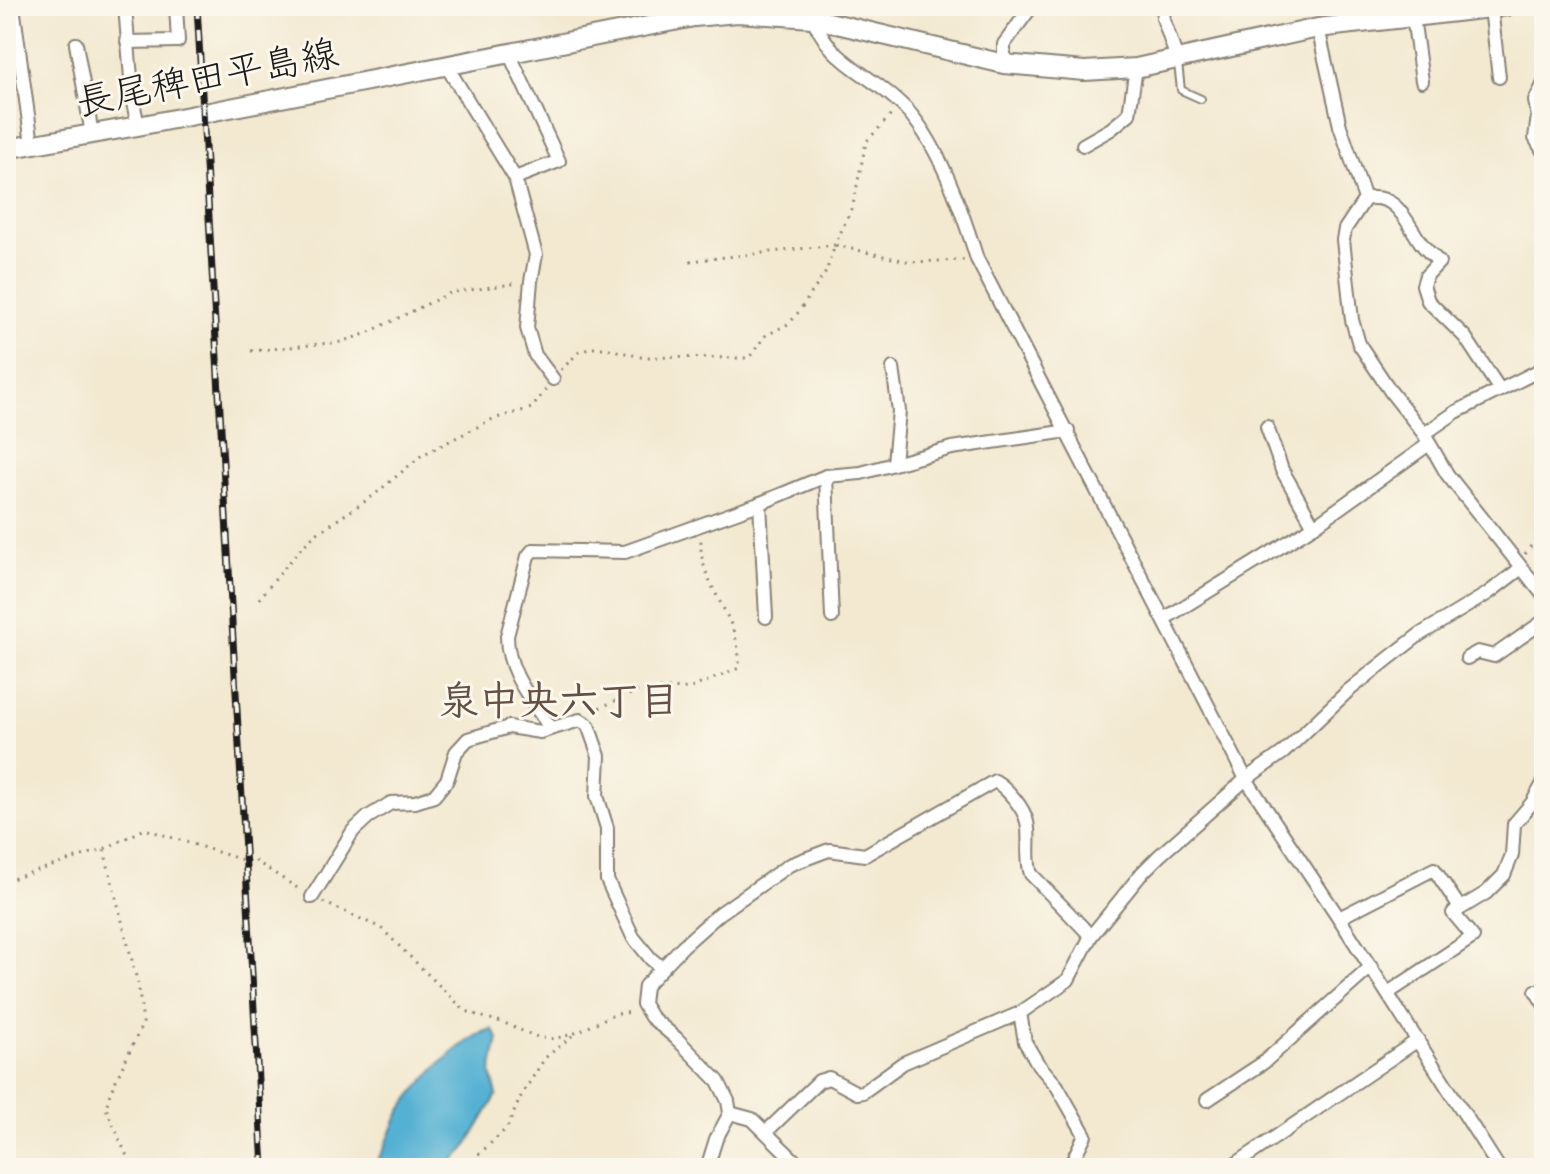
<svg xmlns="http://www.w3.org/2000/svg" width="1550" height="1174" font-family="Caveat,'Klee One',sans-serif">
	<style>
		.water { fill: #55b1d3; stroke: #386678; stroke-width: 2 }
		.lines { fill: none; stroke-linecap: round; stroke-linejoin: round }
		.lane-casing { stroke: #888276; stroke-width: 10 }
		.street-casing { stroke: #888276; stroke-width: 16 }
		.secondary-casing { stroke: #888276; stroke-width: 22 }
		.path { stroke: #888276; stroke-width: 3; stroke-dasharray: 2 6; stroke-linecap: butt }
		.lane { stroke: #fff; stroke-width: 6 }
		.street { stroke: #fff; stroke-width: 12 }
		.secondary { stroke: #fff; stroke-width: 18 }
		.rail-casing { stroke: #1c1c1c; stroke-width: 7 }
		.rail { stroke: #fbf7ec; stroke-width: 4; stroke-dasharray: 12; stroke-linecap: butt }
		.labels { text-anchor: middle; stroke-width: 6; stroke-linejoin: round; paint-order: stroke }
		.street-label { font-size: 38px; fill: #1c1c1c; stroke: #fbf7ec }
		.neighbourhood-label { font-size: 40px; font-weight: bold; fill: #655045; stroke: #fbf7ec }
	</style>
	<rect width="100%" height="100%" fill="#fbf7ec"/>
	<filter id="ink" filterUnits="userSpaceOnUse"><feTurbulence type="fractalNoise" baseFrequency=".0125" numOctaves="2"/><feDisplacementMap in="SourceGraphic" scale="16" xChannelSelector="R" yChannelSelector="G"/><feConvolveMatrix kernelMatrix="1 2 1 2 8 2 1 2 1" color-interpolation-filters="sRGB"/></filter>
	<filter id="wash" filterUnits="userSpaceOnUse"><feTurbulence type="fractalNoise" baseFrequency=".006" numOctaves="4" result="noise"/><feDisplacementMap in="SourceGraphic" scale="32" xChannelSelector="R" yChannelSelector="G"/><feGaussianBlur stdDeviation="1.8" result="paint"/><feColorMatrix in="noise" values="0 0 0 0 0 0 0 0 0 0 0 0 0 0 0 0 0 1.4 0 .05"/><feComposite in="paint" operator="in"/></filter>
	<g filter="url(#wash)">
		<rect width="100%" height="100%" fill="#f3e9d1"/>
		<path class="water" d="M492,1029L498,1038L491,1073L497,1095L465,1149L445,1168H370C388,1151 390,1127 403,1107C420,1082 462,1037 492,1029Z"/>
	</g>
	<g filter="url(#ink)">
		<g class="lines">
			<g class="lane-casing">
				<path id="lane" d="M1178,63L1181,90L1201,99"/>
			</g>
			<g class="street-casing">
				<g id="street">
					<path d="M13,6L32,144"/>
					<path d="M125,6L133,102L138,126"/>
					<path d="M808,6C829,68 867,68 907,110C940,146 963,213 977,259L1246,779L1339,918L1499,1168"/>
					<path d="M1165,6L1163,18L1177,59"/>
					<path d="M1491,8L1499,77"/>
					<path d="M1413,17L1422,81"/>
					<path d="M1318,28L1340,126L1365,199L1345,229L1343,240L1352,320L1359,344L1391,392L1424,434L1447,474L1544,596"/>
					<path d="M127,42L178,41L176,6"/>
					<path d="M76,44L92,134"/>
					<path d="M509,53L559,161L515,178"/>
					<path d="M1004,64V44L1032,6"/>
					<path d="M446,65L515,178L536,255L531,281L527,328L535,355L553,379"/>
					<path d="M1544,83L1535,101L1538,116L1535,138L1544,153"/>
					<path d="M1083,145L1111,129L1129,114L1136,68"/>
					<path d="M1365,199C1397,192 1406,222 1421,243C1426,250 1433,256 1439,262L1426,276L1423,285L1428,301L1465,337L1500,390"/>
					<path d="M893,368L899,411L894,463"/>
					<path d="M1267,427L1282,470L1314,526"/>
					<path d="M1424,434L1456,412L1544,368"/>
					<path d="M826,476L832,617"/>
					<path d="M760,503L766,617"/>
					<path d="M1164,619L1314,526L1429,444"/>
					<path d="M1467,658L1478,652L1494,656L1544,621"/>
					<path d="M550,728C531,699 507,672 507,636L528,556L533,550L625,552L756,505L826,476L861,473L952,448L1068,431"/>
					<path d="M312,897L353,831L368,817L391,803L415,802L434,796L447,780L456,752L468,739L509,727L540,732L580,720L588,725L599,756L597,796L607,828V880L633,937L651,959L662,968"/>
					<path d="M1339,918L1434,869L1460,908"/>
					<path d="M1536,991L1544,1004"/>
					<path d="M1388,993L1473,937L1453,913L1486,893L1504,875L1512,855L1514,824L1532,803L1544,782"/>
					<path d="M1020,1013L1025,1042L1038,1064L1057,1086L1085,1135L1069,1168"/>
					<path d="M1207,1100L1263,1063L1371,967"/>
					<path d="M730,1113L752,1119L802,1168"/>
					<path d="M767,1131L819,1081L829,1078L857,1093L863,1092L903,1063L1020,1013L1068,980L1091,936L1142,873L1159,856L1246,779L1284,752L1348,691L1388,659L1419,635L1487,594L1520,569"/>
					<path d="M707,1168L716,1139L730,1113L728,1101L718,1081L676,1038L651,1017L643,1004L645,986L683,946L719,914L789,865L829,850L865,855L995,781C1007,788 1024,808 1027,822C1031,839 1025,857 1031,874L1091,936"/>
					<path d="M1230,1168L1418,1040"/>
				</g>
			</g>
			<g class="secondary-casing">
				<path id="secondary" d="M6,149L138,126L694,17L737,13L812,18L1004,64L1084,71L1136,68L1318,28L1507,6"/>
			</g>
			<g class="path">
				<path d="M690,261L835,245L853,205L866,142L892,114"/>
				<path d="M251,351L340,342L365,334L450,293L519,283"/>
				<path d="M561,370L579,352L592,348H605L641,357L749,358L765,336L788,324L795,317L826,272L835,245L910,262L965,260"/>
				<path d="M1525,554L1544,528"/>
				<path d="M259,599L301,548L316,534L373,496L422,455L493,419L532,408L547,388"/>
				<path d="M592,711L640,690L691,688L739,668C742,616 698,586 701,540"/>
				<path d="M104,850L138,984L143,1023L110,1093L106,1108L132,1168"/>
				<path d="M6,881L104,849L145,829L246,861L254,860L302,891"/>
				<path d="M323,902L381,928L463,1009C477,1017 490,1018 504,1023C535,1035 541,1045 575,1033C595,1026 612,1010 633,1013"/>
				<path d="M470,1168L478,1155L507,1128L522,1094L545,1058L573,1035"/>
			</g>
			<use href="#lane" class="lane"/>
			<use href="#street" class="street"/>
			<use href="#secondary" class="secondary"/>
			<g class="rail-casing">
				<path id="rail" d="M197,6L263,1168"/>
			</g>
			<use href="#rail" class="rail"/>
		</g>
	</g>
	<g class="labels">
		<g class="street-label">
			<text transform="translate(207 77) rotate(-11)" y="13">長尾稗田平島線</text>
		</g>
		<g class="neighbourhood-label">
			<text x="559" y="714">泉中央六丁目</text>
		</g>
	</g>
	<rect width="1550" height="1174" fill="none" stroke="#fbf7ec" stroke-width="32"/>
</svg>
